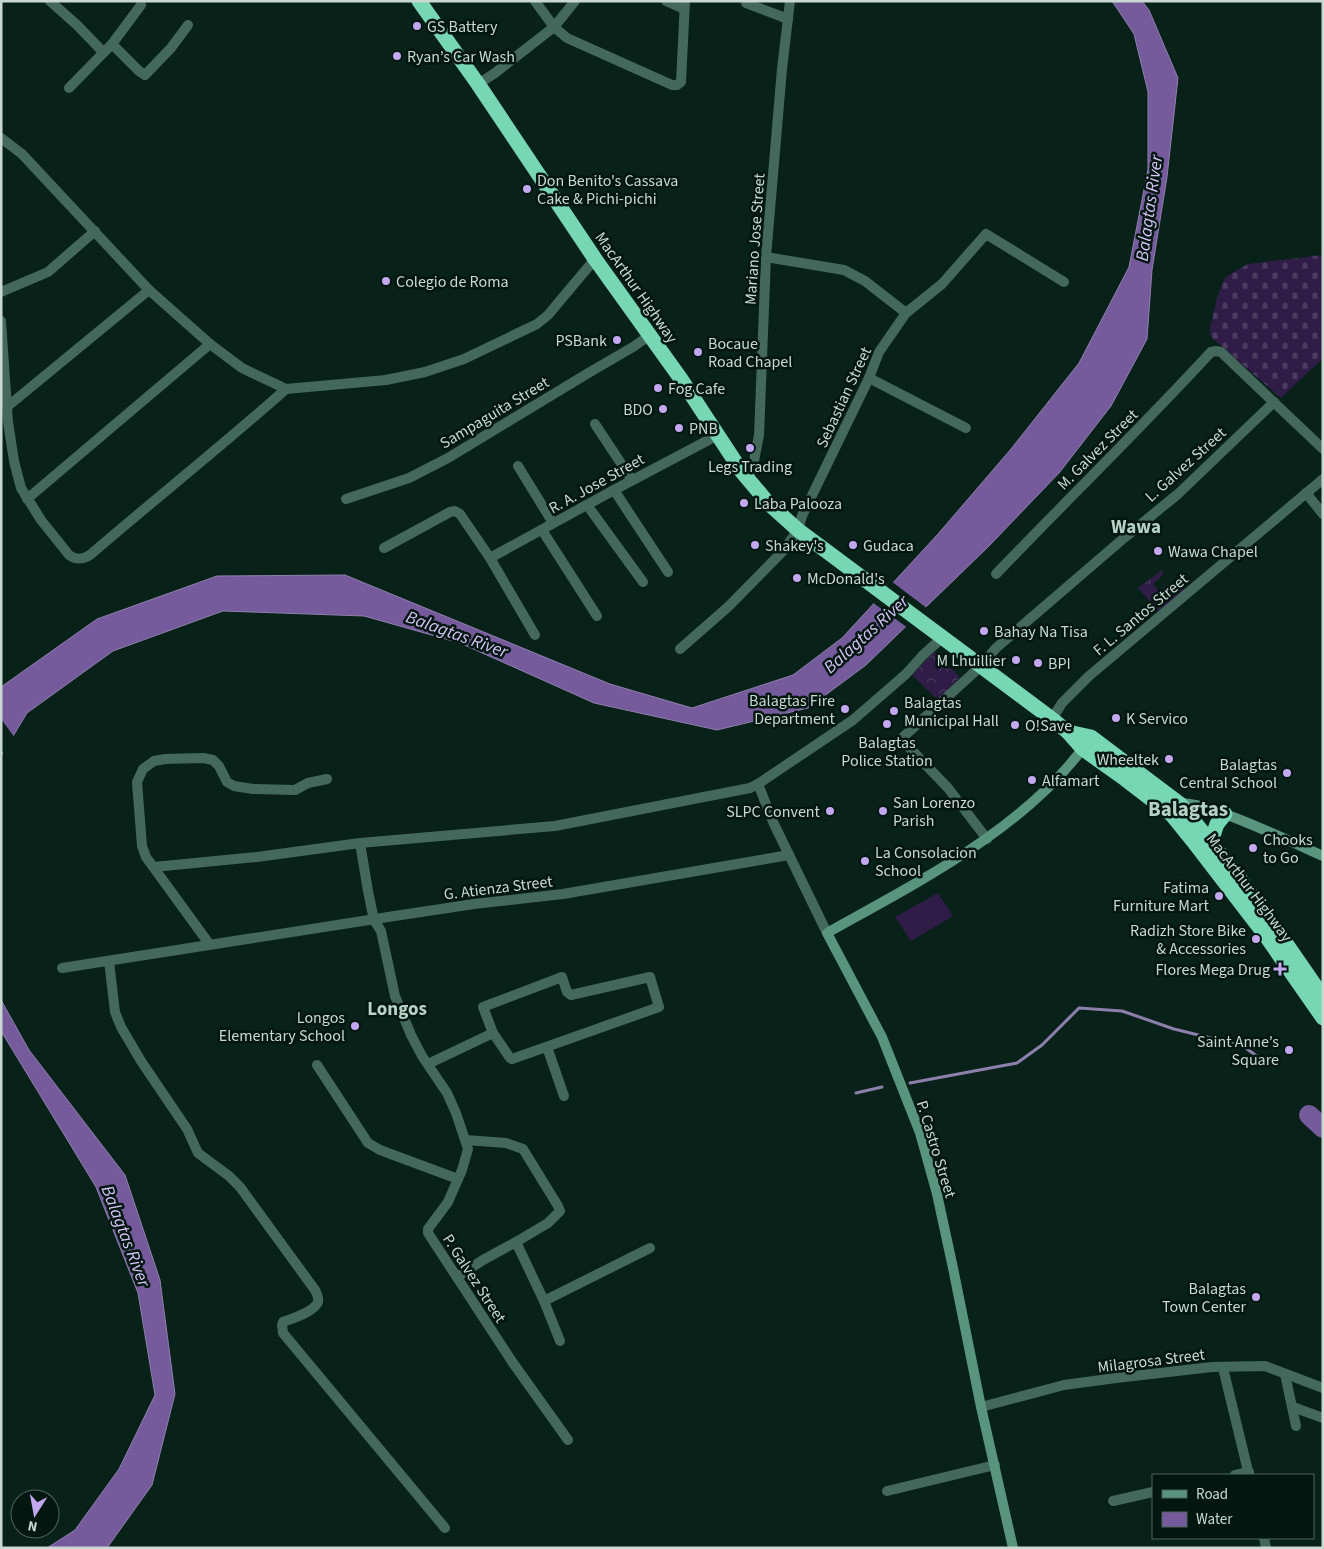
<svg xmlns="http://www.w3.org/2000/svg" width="1324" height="1549" font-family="'Source Sans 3',sans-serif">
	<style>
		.grass { fill: url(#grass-tufts) }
		.cemetery { fill: url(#cemetery-stones) }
		.park { fill: url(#park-crowns) }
		.pitch { fill: #2f1c47 }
		.water { fill: #755a9c; stroke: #8e80ac }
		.pier { fill: #082119 }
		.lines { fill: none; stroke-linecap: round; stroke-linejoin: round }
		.stream { stroke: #8e80ac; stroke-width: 3 }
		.river { stroke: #755a9c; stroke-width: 20 }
		.street { stroke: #44685b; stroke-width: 10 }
		.secondary { stroke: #59947f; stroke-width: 10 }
		.highway { stroke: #77d6b4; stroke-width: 15 }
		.poi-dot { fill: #c4a7f1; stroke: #011710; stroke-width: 2 }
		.labels { text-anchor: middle; stroke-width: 5; stroke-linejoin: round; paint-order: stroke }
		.poi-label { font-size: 16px; fill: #cad8d2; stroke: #011710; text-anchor: start }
		.street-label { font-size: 16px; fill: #cad8d2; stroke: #011710 }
		.water-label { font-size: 18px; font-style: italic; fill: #d9c4fc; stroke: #011710 }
		.quarter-label { font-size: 19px; font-weight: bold; fill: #b6d2c6; stroke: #011710 }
		.district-label { font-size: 21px; font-weight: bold; fill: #b6d2c6; stroke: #011710 }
	</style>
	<defs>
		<pattern id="grass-tufts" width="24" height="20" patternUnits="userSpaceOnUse" patternTransform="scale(1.25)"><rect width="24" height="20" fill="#2f1c47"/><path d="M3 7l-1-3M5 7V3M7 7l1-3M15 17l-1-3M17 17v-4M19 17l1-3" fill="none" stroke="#4c3c61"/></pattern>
		<pattern id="cemetery-stones" width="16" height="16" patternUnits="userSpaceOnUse" patternTransform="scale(1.25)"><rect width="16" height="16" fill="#2f1c47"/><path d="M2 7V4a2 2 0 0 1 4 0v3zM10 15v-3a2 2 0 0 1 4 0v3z" fill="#4c3c61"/></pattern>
		<pattern id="park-crowns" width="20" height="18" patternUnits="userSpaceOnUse" patternTransform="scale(1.25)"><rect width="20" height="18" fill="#2f1c47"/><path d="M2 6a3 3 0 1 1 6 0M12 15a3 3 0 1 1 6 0" fill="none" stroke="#4c3c61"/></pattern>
	</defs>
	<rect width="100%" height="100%" fill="#082119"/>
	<path class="grass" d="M1162,570L1163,575L1153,584L1159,591L1170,583L1174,587L1180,581L1187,589L1160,613L1138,588Z"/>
	<path class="cemetery" d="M1323,255V358L1281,398L1211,337L1210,328L1217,298L1225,277L1248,264Z"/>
	<path class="park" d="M934,652L960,677L938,700L912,675Z"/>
	<path class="pitch" d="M938,893L953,916L911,941L895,917Z"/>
	<g class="water">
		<path d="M1112,1H1142L1149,10L1178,78L1167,177L1152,270L1147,339L1111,406L1059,473L989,546L866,665L808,708L717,730L594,703L460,643L364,616L223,611L113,651L27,713L1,756V687L97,619L217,576L345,575L610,684L692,708L793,675L842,638L938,534L1011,449L1079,363L1129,267L1148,169V92L1134,34Z"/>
		<path d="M1,1000L29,1050L125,1175L160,1280L175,1394L152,1485L107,1548H47L75,1530L119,1469L155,1395L138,1293L96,1187L1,1031Z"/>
	</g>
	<g class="pier">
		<path d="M891,581L928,609L908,628L872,602Z"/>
		<path d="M1,719L15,738L5,755L1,750Z"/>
	</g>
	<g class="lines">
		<g class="stream">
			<path d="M910,1083L1017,1063L1042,1045L1079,1008L1122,1011L1174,1029L1243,1046L1269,1065"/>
			<path d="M856,1093L882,1087"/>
		</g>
		<path class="river" d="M1309,1115L1323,1128"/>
		<g class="street">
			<path d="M50,1L77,25L103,52"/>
			<path d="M535,1L554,27L567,38L672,85H677L681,82L685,1"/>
			<path d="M666,1L684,9"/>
			<path d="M746,3L788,19"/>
			<path d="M112,44L139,71L145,75L171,48L188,25"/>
			<path d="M478,84L495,73L554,27L575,1"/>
			<path d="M69,88L112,44L141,5"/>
			<path d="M1,138L22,154L149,290L210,344L242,368L286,389L386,380L425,372L464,359L537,324L548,315L595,259"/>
			<path d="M766,257L844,270L865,281L906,313"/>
			<path d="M1,292L48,272L95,231"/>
			<path d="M1,321L8,422L14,461L21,488L41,520L69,555C76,560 82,560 90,555C155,499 222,446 286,389"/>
			<path d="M869,378L966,428"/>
			<path d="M8,406L149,290"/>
			<path d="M595,424L632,480"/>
			<path d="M518,466L553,523"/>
			<path d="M748,478L754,461L759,435L766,257L782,69L790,1"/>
			<path d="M614,490L668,572"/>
			<path d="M1306,493L1323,514"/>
			<path d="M27,499L210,344"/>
			<path d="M346,499L409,478L448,458L590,372L633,347L650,335"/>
			<path d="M587,505L643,582"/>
			<path d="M542,530L597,616"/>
			<path d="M384,548L450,512L455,511L460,514L490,558L535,635"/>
			<path d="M490,558L614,490L718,435"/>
			<path d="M996,574C1067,500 1141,428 1211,352L1216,351L1221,352L1323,449"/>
			<path d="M680,649L729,606L783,551L798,530L802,516L869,378L879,352L906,313L942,284L986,234L1064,282"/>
			<path d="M1052,719L1062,703L1089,676L1323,479"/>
			<path d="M758,784L774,824L827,933"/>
			<path d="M987,839L948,788L901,739L981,666L996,648L1124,538L1178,494L1274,402"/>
			<path d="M360,843L368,891L374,920L381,931L395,996L411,1035L422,1056L447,1093L456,1113L468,1149L462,1170L448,1202L428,1229V1233L513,1363L568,1440"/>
			<path d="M154,867L257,857L360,843L555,826L750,788L758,784L853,720L906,674L923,655L942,638"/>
			<path d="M210,945L146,857L142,846L137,782L143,769L154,761L165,759L203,758L213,760L219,766L227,782L234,786L253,789L295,790L308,783L327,779"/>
			<path d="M109,961L115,1012L121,1027L141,1061L187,1129L198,1153L229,1176L240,1187L315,1290C317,1294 319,1298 318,1302C314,1312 293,1318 283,1322L282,1325L283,1333L445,1528"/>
			<path d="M62,968L388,917L474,904L563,894L789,855"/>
			<path d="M562,977L567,992L571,995L650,977L659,1007L512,1059L510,1058L493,1033L483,1007Z"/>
			<path d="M547,1047L564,1096"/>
			<path d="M428,1064L493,1033"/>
			<path d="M317,1065L368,1143L380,1150L458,1179"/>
			<path d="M466,1140L506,1143L523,1149L558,1206L560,1211L548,1223L516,1242"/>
			<path d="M457,1277L483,1260L516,1242L544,1301L560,1341"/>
			<path d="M544,1301L650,1248"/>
			<path d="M1223,1368L1249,1475"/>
			<path d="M1285,1374L1296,1426"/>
			<path d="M981,1407L1064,1385L1116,1378L1212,1367L1265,1366L1323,1388"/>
			<path d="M1293,1407L1323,1418"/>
			<path d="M1235,1475L1249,1472"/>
			<path d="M887,1491L995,1465"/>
			<path d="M1113,1501L1153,1492"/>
			<path d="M1264,1538L1266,1548"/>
		</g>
		<g class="secondary">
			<path d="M1178,806L1180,804C1198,797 1300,846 1323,856"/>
			<path d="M1013,1548L981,1407L953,1268L937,1194L920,1133L882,1037L827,933C916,883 1025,829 1086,744"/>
		</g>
		<g class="highway">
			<path d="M419,1L478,84L595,259L681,379L742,472L769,504L798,530L1052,719L1068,732L1083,749L1125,779L1172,815L1193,841L1266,936L1323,1018"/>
			<path d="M1068,732L1091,737L1180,804L1237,875L1276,929L1323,997"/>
			<path d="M1211,841L1217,824L1225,814"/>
		</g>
	</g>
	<g class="poi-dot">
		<circle cx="417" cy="26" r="5"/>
		<circle cx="397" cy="56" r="5"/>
		<circle cx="527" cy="189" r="5"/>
		<circle cx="386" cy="281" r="5"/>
		<circle cx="617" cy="340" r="5"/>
		<circle cx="698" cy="352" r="5"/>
		<circle cx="658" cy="388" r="5"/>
		<circle cx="663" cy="409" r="5"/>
		<circle cx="679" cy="428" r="5"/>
		<circle cx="750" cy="448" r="5"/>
		<circle cx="744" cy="503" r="5"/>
		<circle cx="755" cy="545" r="5"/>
		<circle cx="853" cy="545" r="5"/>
		<circle cx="1158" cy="551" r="5"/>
		<circle cx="797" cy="578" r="5"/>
		<circle cx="984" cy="631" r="5"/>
		<circle cx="1016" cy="660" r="5"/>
		<circle cx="1038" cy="663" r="5"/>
		<circle cx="845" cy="709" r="5"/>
		<circle cx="894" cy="711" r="5"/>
		<circle cx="1116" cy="718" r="5"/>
		<circle cx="887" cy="724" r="5"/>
		<circle cx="1015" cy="725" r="5"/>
		<circle cx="1169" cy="759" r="5"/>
		<circle cx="1287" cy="773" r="5"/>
		<circle cx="1032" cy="780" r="5"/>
		<circle cx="830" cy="811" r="5"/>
		<circle cx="883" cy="811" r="5"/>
		<circle cx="1253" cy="848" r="5"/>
		<circle cx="865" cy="861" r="5"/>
		<circle cx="1219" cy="896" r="5"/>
		<circle cx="1256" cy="939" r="5"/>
		<path d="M1277.5 961.5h5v5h5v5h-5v5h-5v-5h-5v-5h5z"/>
		<circle cx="355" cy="1026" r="5"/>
		<circle cx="1289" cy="1050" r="5"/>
		<circle cx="1256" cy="1297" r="5"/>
	</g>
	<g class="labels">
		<g class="poi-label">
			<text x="427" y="32">GS Battery</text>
			<text x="407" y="62">Ryan’s Car Wash</text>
			<text x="537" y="186">Don Benito's Cassava<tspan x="537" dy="18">Cake &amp; Pichi-pichi</tspan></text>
			<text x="396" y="287">Colegio de Roma</text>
			<text x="607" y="346" text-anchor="end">PSBank</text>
			<text x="708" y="349">Bocaue<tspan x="708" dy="18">Road Chapel</tspan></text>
			<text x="668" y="394">Fog Cafe</text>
			<text x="653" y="415" text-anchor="end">BDO</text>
			<text x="689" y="434">PNB</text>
			<text x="750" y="472" text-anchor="middle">Legs Trading</text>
			<text x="754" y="509">Laba Palooza</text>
			<text x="765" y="551">Shakey's</text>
			<text x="863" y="551">Gudaca</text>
			<text x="1168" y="557">Wawa Chapel</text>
			<text x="807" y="584">McDonald's</text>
			<text x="994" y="637">Bahay Na Tisa</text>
			<text x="1006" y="666" text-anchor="end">M Lhuillier</text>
			<text x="1048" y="669">BPI</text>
			<text x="835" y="706" text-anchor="end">Balagtas Fire<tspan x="835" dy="18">Department</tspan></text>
			<text x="904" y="708">Balagtas<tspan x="904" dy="18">Municipal Hall</tspan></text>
			<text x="1126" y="724">K Servico</text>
			<text x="1025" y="731">O!Save</text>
			<text x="887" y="748" text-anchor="middle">Balagtas<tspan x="887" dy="18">Police Station</tspan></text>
			<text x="1159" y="765" text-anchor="end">Wheeltek</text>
			<text x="1277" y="770" text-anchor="end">Balagtas<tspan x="1277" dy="18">Central School</tspan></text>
			<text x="1042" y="786">Alfamart</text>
			<text x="893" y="808">San Lorenzo<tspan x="893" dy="18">Parish</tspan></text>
			<text x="820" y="817" text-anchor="end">SLPC Convent</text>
			<text x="1263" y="845">Chooks<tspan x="1263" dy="18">to Go</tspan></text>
			<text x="875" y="858">La Consolacion<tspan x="875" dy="18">School</tspan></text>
			<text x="1209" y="893" text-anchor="end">Fatima<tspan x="1209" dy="18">Furniture Mart</tspan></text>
			<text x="1246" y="936" text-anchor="end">Radizh Store Bike<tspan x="1246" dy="18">&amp; Accessories</tspan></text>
			<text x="1270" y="975" text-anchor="end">Flores Mega Drug</text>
			<text x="345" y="1023" text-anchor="end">Longos<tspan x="345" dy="18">Elementary School</tspan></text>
			<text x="1279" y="1047" text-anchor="end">Saint Anne’s<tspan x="1279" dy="18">Square</tspan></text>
			<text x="1246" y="1294" text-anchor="end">Balagtas<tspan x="1246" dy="18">Town Center</tspan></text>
		</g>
		<g class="street-label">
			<text transform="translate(754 239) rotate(-86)" y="6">Mariano Jose Street</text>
			<text transform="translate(637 287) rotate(55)" y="6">MacArthur Highway</text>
			<text transform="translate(843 397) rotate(-65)" y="6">Sebastian Street</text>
			<text transform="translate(494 412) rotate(-31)" y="6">Sampaguita Street</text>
			<text transform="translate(1097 449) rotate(-45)" y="6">M. Galvez Street</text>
			<text transform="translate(1185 464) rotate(-42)" y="6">L. Galvez Street</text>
			<text transform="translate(596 483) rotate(-29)" y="6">R. A. Jose Street</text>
			<text transform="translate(1140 614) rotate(-40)" y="6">F. L. Santos Street</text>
			<text transform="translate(498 887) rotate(-7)" y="6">G. Atienza Street</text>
			<text transform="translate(1250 887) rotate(53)" y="6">MacArthur Highway</text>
			<text transform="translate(937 1149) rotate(73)" y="6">P. Castro Street</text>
			<text transform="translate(475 1278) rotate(57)" y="6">P. Galvez Street</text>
			<text transform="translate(1151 1360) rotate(-7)" y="6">Milagrosa Street</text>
		</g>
		<g class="water-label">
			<text transform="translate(1149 208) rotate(-82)" y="6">Balagtas River</text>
			<text transform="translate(457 634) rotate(20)" y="6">Balagtas River</text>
			<text transform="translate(866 634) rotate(-42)" y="6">Balagtas River</text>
			<text transform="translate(126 1236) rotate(69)" y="6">Balagtas River</text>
		</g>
		<g class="quarter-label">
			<text x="1136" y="533">Wawa</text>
			<text x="397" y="1015">Longos</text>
		</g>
		<g class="district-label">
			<text x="1188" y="816">Balagtas</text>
		</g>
	</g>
	<rect width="1324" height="1549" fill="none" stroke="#cad8d2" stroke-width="5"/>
	<rect x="1152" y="1474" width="162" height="65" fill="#011710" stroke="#51645e"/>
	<rect x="1162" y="1490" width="25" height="8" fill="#59947f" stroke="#51645e"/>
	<text x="1196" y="1499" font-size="15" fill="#cad8d2">Road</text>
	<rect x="1162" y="1512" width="25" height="15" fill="#755a9c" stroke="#51645e"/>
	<text x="1196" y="1524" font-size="15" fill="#cad8d2">Water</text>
	<g transform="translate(35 1514) rotate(191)"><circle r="24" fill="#011710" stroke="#51645e"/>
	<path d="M0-4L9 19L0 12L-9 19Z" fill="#c4a7f1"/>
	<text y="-8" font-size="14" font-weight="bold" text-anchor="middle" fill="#cad8d2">N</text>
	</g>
</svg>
